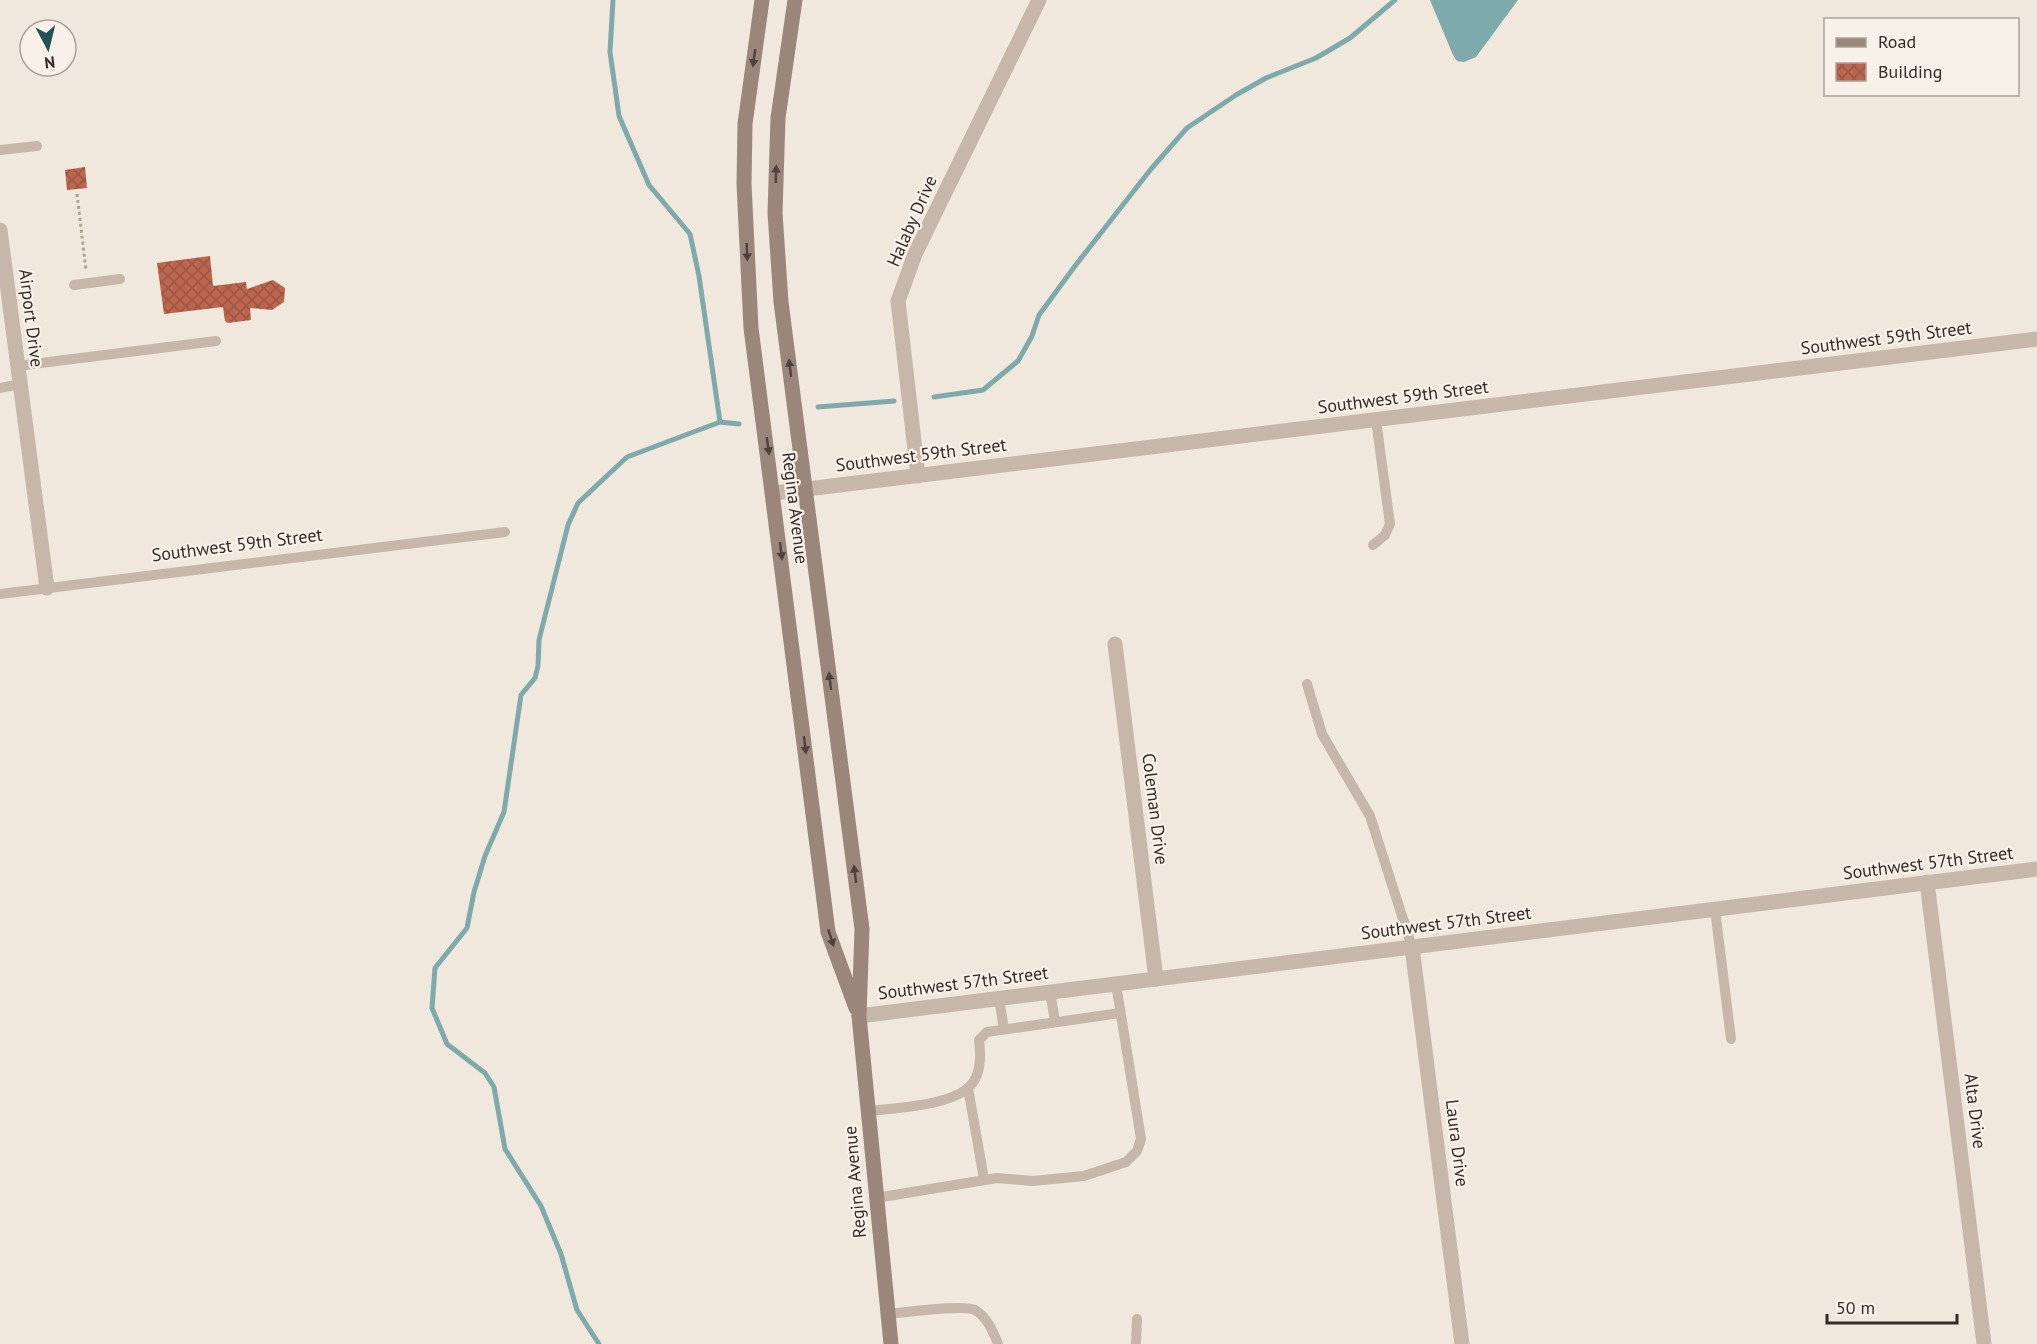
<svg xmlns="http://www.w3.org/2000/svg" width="2037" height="1344" font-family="'PT Sans',sans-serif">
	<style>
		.water { fill: #7eaaab }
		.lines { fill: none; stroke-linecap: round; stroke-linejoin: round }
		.stream { stroke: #7eaaab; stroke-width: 5 }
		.building { fill: url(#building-cross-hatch) }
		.path { stroke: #b3a194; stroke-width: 3; stroke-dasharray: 3 3; stroke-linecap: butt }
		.service { stroke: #c7b6aa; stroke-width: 10 }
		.minor { stroke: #c7b6aa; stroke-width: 15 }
		.tertiary { stroke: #c7b6aa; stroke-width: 15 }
		.secondary { stroke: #9b867b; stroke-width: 15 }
		.oneway { fill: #4e423e }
		.labels { text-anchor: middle; stroke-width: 4.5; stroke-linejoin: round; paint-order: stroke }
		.street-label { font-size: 18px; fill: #352c29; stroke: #f8f1e9 }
	</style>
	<defs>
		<pattern id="building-cross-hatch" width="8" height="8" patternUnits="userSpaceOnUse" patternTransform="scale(1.5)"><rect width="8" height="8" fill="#bc664f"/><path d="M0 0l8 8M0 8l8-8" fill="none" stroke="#9a5442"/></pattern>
	</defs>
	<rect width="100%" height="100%" fill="#f0e7dd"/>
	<path class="water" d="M1430,0H1518L1476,57L1464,62L1457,61L1453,55Z"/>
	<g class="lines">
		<g class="stream">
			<path d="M934,397L983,390L1018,361L1032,336L1039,315L1075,266L1151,169L1187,128L1236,95L1266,78L1316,58L1350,38L1395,0"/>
			<path d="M818,407L894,401"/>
			<path d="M720,422L739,424"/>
			<path d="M599,1344L577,1310L561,1254L541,1206L505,1149L494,1087L485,1073L447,1044L432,1008L435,968L467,928L474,892L485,856L504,812L521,695L535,678L538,666L539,640L543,624L568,525L578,503L627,457L720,422L699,276L690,234L649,185L619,116L610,52L613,0"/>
		</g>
	</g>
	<g class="building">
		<path d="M85,167L87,188L67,190L65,170Z"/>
		<path d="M210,256L213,286L246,282L247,289L273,280L285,288L284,302L272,310L250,308L251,320L228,323L225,321L223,307L164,314L157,263Z"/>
	</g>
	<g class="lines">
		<path class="path" d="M77,194L86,270"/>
		<g class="service">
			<path d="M0,150L37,146"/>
			<path d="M74,285L120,279"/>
			<path d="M17,366L216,341"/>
			<path d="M0,388L20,384"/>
			<path d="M1373,545L1385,535L1390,524L1376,420"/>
			<path d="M0,594L505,532"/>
			<path d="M1307,684L1322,734L1370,816L1412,947"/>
			<path d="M1715,909L1731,1039"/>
			<path d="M1050,992L1055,1021"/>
			<path d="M999,999L1004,1029"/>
			<path d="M968,1088L984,1179"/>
			<path d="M868,1111C895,1108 947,1106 968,1088C982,1076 981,1055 979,1040L987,1032L1120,1013"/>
			<path d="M876,1198L997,1178L1033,1181L1084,1176L1126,1162L1137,1151L1141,1139L1116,984"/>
			<path d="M887,1314C904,1313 963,1304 975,1310C987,1317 993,1331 998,1344"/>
			<path d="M1136,1344L1137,1319"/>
		</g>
		<g class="minor">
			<path d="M0,230L47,588"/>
			<path d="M918,476L898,301L915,254L1039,0"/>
			<path d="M1115,644L1156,979"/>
			<path d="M1927,882L1984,1344"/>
			<path d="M1412,947L1462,1344"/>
			<path d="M859,1016L2037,869"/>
		</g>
		<path class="tertiary" d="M774,493L2037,339"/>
		<g class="secondary">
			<path d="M762,0L745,124L744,184L751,328L828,932L856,1008"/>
			<path d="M795,0L778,118L775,213L781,302L862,929L859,1016L891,1344"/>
		</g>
	</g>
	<defs><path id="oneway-solid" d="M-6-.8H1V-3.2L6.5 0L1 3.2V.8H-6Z" transform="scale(1.5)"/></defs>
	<g class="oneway">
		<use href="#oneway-solid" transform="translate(754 58) rotate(98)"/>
		<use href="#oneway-solid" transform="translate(776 174) rotate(-88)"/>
		<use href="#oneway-solid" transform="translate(747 252) rotate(88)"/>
		<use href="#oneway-solid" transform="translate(790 368) rotate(-97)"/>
		<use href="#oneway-solid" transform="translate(768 446) rotate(82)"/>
		<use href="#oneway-solid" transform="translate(781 551) rotate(83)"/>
		<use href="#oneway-solid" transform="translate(830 681) rotate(-97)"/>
		<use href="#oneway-solid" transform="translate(805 745) rotate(83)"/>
		<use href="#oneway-solid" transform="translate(855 874) rotate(-97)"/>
		<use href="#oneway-solid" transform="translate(831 938) rotate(72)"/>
	</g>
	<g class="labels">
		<g class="street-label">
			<text transform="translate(912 221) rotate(-66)" y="6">Halaby Drive</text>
			<text transform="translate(31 318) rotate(83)" y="6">Airport Drive</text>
			<text transform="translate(1886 338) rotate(-7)" y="6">Southwest 59th Street</text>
			<text transform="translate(1403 397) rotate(-7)" y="6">Southwest 59th Street</text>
			<text transform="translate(921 455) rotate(-7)" y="6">Southwest 59th Street</text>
			<text transform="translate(795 508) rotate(83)" y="6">Regina Avenue</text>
			<text transform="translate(237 545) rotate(-7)" y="6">Southwest 59th Street</text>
			<text transform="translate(1155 809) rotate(83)" y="6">Coleman Drive</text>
			<text transform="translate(1928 863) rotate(-7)" y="6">Southwest 57th Street</text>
			<text transform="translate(1446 923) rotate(-7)" y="6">Southwest 57th Street</text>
			<text transform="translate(963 983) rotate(-7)" y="6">Southwest 57th Street</text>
			<text transform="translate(1975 1111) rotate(83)" y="6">Alta Drive</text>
			<text transform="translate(1457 1143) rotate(83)" y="6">Laura Drive</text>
			<text transform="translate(855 1182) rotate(-95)" y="6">Regina Avenue</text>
		</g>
	</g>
	<rect x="1824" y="18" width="195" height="78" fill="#f8f1e9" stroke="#aaa29c" stroke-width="1.5"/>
	<rect x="1836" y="38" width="30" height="9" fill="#9b867b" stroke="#aaa29c" stroke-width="1.5"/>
	<text x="1878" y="48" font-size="18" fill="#352c29">Road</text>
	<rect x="1836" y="63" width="30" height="18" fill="url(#building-cross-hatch)" stroke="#aaa29c" stroke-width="1.5"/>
	<text x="1878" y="78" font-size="18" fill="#352c29">Building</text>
	<g transform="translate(48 48) rotate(173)"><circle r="28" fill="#f8f1e9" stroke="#aaa29c" stroke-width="1.5"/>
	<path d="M0-4.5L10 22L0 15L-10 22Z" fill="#225254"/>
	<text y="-9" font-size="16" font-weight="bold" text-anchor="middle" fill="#352c29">N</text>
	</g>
	<path d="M1827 1314v9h130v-9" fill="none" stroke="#352c29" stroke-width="3"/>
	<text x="1836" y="1314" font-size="18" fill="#352c29" stroke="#f8f1e9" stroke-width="4.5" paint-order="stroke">50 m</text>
</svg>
